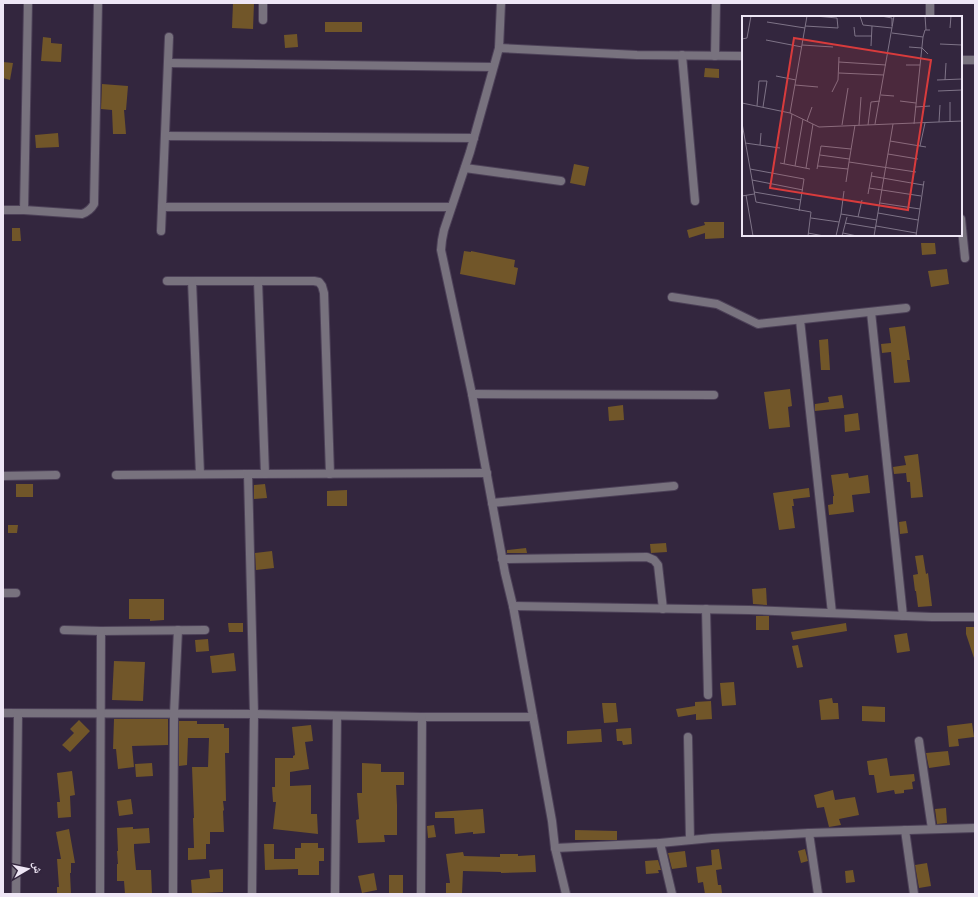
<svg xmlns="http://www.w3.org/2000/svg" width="978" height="897" font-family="Mulish,'Noto Naskh Arabic',sans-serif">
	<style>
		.building { fill: #715629 }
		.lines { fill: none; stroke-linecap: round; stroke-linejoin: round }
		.minor-casing { stroke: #4d4158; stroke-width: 10 }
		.minor { stroke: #78727e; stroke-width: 8 }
		.inset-road { fill: none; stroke: #7e7387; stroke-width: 1 }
		.view { fill: #d83b3c; fill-opacity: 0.15; stroke: #d83b3c; stroke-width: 2 }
		.inset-edge { fill: none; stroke: #eee6f5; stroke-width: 2 }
	</style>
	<rect width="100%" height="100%" fill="#33263e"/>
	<g class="building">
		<path d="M233,3H254L253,29L232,28Z"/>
		<rect x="325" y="22" width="37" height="10"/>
		<path d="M297,34L298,47L285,48L284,35Z"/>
		<path d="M43,37L51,38V43L62,44L61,62L41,61Z"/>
		<path d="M3,62L13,63L10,80L3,78Z"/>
		<path d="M705,68L719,69V78L704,77Z"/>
		<path d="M102,84L128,86L126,110H124L126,134H113L112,110L101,109Z"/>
		<path d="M58,133L59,147L36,148L35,135Z"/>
		<path d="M574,164L589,167L585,186L570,183Z"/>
		<path d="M704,222H724V238L705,239V233L689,238L687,230L705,225Z"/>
		<path d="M12,228H20L21,241H12Z"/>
		<path d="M921,243H935L936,254L922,255Z"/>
		<path d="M464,251L471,252V251L515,260L514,267L518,268L515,285L460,274Z"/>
		<path d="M947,269L949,284L931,287L928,271Z"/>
		<path d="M905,326L910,360H907L910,382L894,383L891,352L882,353L881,344L891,343L889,328Z"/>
		<path d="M828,339L830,370H821L819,340Z"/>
		<path d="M790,389L792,406L788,407L790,427L769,429L764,392Z"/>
		<path d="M842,395L844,408L815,411V404L829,402L828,397Z"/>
		<path d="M623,405L624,420L609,421L608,407Z"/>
		<path d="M858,413L860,430L845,432L844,415Z"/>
		<path d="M918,454L923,497L911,498L910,482H907L906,473L894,474L893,467L906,465L904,456Z"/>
		<path d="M848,473L849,478L868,475L870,493L852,495L854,512L829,515L828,505L833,504V496H834L831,475Z"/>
		<rect x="16" y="484" width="17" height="13"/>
		<path d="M265,484L267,498L254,499V485Z"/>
		<path d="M809,488L810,497L793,499L794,506H792L795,528L779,530L773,493Z"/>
		<path d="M347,490V506H327V491Z"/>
		<path d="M906,521L908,533L900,534L899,522Z"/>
		<path d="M8,525H18L17,533H8Z"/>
		<path d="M666,543L667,552L651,553L650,544Z"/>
		<path d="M526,548L527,553H507V550Z"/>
		<path d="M272,551L274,568L256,570L255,553Z"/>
		<path d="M923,555L926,574L928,573L932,606L918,607L916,591H915L913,575L918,574L915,556Z"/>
		<path d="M766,588L767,605L753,604L752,589Z"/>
		<path d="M129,599H164V620L150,621V619H129Z"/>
		<rect x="756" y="616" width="13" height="14"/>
		<path d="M228,623H243V632H229Z"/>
		<path d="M846,623L847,631L793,640L791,632Z"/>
		<path d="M966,627H975V657L974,658L966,634Z"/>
		<path d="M907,633L910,651L897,653L894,635Z"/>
		<path d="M208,639L209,651L196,652L195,640Z"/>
		<path d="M798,645L803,667L797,668L792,646Z"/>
		<path d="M234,653L236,671L212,673L210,656Z"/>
		<path d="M114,661L145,662L143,701L112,700Z"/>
		<path d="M734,682L736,705L722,706L720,683Z"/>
		<path d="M832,698L833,703H838L839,719L821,720L819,700Z"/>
		<path d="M711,701L712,719L696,720V714L678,717L676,709L695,706V702Z"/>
		<path d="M602,703H616L618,722L604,723Z"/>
		<path d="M862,706L885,707V722L862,721Z"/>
		<path d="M114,719H168V745L132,746L134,767L118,769L116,749H113Z"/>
		<path d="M79,720L90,731L70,752L62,745L74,733L70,729Z"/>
		<path d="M179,721H197V724H224V728H229V753H225L226,801H223L224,810L223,811L224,832H210V844H206V859L188,860V848H194L193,818H194L192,767H208L209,738H188L187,765L179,766Z"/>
		<path d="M972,723L974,737L958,739L959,746L949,747L947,726Z"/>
		<path d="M311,725L313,741L305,742L309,769L290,772V786L311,785V814H317L318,834L273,829L276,802H273L272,787H275V758H293V756L295,755L292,727Z"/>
		<path d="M631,728L632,744L623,745L622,741H617L616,729Z"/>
		<path d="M601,729L602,742L567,744V731Z"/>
		<path d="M948,751L950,765L929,768L926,753Z"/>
		<path d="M887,758L890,776L914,774L915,781L912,782L913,789L904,790V793L895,794L894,790L877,793L874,775H869L867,761Z"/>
		<path d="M152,763L153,776L136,777L135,764Z"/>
		<path d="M362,763L381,764V772H404V785H396L397,805V835H384L385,842L358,843L356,820L359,819L357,793H362Z"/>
		<path d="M72,771L75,795L70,796L71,817L58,818L57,802H60L57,773Z"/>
		<path d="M833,790L835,800L855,797L859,815L839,819L841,825L829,827L824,807L817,808L814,795Z"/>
		<path d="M131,799L133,814L119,816L117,801Z"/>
		<path d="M946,808L947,823L937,824L935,809Z"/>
		<path d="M483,809L485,833L473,834V832L455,834L454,818H435V812Z"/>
		<path d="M434,825L436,837L428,838L427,826Z"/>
		<path d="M133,827V829L149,828L150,843L134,844V849L136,870H151L152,894H125L124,881H117V864H118L117,851H118L117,828Z"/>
		<path d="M69,829L75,863H71V873H70L71,894H57V887H59L57,859H61L56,832Z"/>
		<path d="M575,830L617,831V840H575Z"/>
		<path d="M301,843H318V848H324V861H319V875H298V869L265,870L264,844H274V859H295V848H301Z"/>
		<path d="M719,849L722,869L716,870L718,885H721L722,893L705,894L703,882L698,883L696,867L712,865L711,850Z"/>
		<path d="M805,849L808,861L801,863L798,851Z"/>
		<path d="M685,851L687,867L672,869L668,853Z"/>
		<path d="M463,852L464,856L500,857V854H518V856L535,855L536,872L501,873V872L463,871L462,894H446V883H450L446,854Z"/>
		<path d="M658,860L661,870H658L659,873L646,874L645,861Z"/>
		<path d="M927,863L931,886L919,888L915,865Z"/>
		<path d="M223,869V892L205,893V894H192L191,880L210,878L209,870Z"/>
		<path d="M853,870L855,882L846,883L845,871Z"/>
		<path d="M374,873L377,890L362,893L358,876Z"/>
		<rect x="389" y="875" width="14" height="18"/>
	</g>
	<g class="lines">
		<g class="minor-casing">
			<g id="minor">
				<path d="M263,3V20"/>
				<path d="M501,3L499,48L470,152L444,230L442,240L441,250L472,394L505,573L513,606L552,821L555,848L566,894"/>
				<path d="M930,17V3"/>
				<path d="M499,48L637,55L743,56"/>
				<path d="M682,55L695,201"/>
				<path d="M715,56L716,3"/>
				<path d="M961,60H975"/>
				<path d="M168,63L493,67"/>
				<path d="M165,136L474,138"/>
				<path d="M465,168L561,181"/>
				<path d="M162,207H451"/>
				<path d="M3,210H24L82,214C88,212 91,209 94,204L98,3"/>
				<path d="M24,210L28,3"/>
				<path d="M961,219L965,258"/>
				<path d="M161,231L169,37"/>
				<path d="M167,281H314L319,282L322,286L324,293L330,474"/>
				<path d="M192,281L200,474"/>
				<path d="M258,281L265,474"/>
				<path d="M672,297L717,304L758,324L906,308"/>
				<path d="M871,312L903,616"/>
				<path d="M800,320L832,613"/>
				<path d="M472,394L714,395"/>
				<path d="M116,475L248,474"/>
				<path d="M3,476L56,475"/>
				<path d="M492,503L674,486"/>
				<path d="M502,559L647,557L654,560L658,565L663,609"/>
				<path d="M3,593H16"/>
				<path d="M513,606L749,610L932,617H975"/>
				<path d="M706,609L708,695"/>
				<path d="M64,630L101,631L205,630"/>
				<path d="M3,713L254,714L422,717H533"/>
				<path d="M688,737L690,840"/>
				<path d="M919,741L932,829"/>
				<path d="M905,830L914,894"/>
				<path d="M809,833L818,894"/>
				<path d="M660,843L672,894"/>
				<path d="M555,848L660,843L712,838L809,833L975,828"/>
				<path d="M16,894L18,714"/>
				<path d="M100,894L101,631"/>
				<path d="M173,894L174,714L178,630"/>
				<path d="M252,894L254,714L248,474L487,473"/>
				<path d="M335,894L337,716"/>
				<path d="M421,894L422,717"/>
			</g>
		</g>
		<use href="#minor" class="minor"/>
	</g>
	<g transform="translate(742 16)">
		<rect width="220" height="220" fill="#33263e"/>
		<path class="inset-road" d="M118,0L121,9L150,12M139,0L150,2V10M183,0L184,14M25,6L63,12M63,10L96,12L95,2L73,0M112,11L113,20H130M208,12L209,0M150,17L181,21L172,108M181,21L183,14H188M0,23L5,22L9,0M24,24L60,31M198,28L220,29M60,29L91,31M129,30L130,10M167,31L180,32L186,38M97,46L144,49M164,49H178M97,57L142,59M34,60L54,64M195,64L220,63M203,64L204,47M53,69L76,71M196,75L220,74M90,76L96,64L97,41M139,79L152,80M158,85L174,87M0,87L48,97L77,111L220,105M15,90L17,65H25L21,91M173,91L188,90M48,97L65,0M65,105L70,91M197,106L198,89M208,106V86M0,107L14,186L69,196L66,220M133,108L152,0M100,109L106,72M113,109L107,146L174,156M117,109L119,81M126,109L129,86L138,85M148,125L184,131M3,127L38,132M18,129L19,117M178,130L183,107M146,138L176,143M78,139L107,143M38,147L68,153M42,148L50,98M53,150L61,103M76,150L106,153M64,152L71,108M8,153L62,163L57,195M75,153L79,130L109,133M129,160L181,169M10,164L61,174M104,166L107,146M127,172L179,180M12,176L59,184M126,178L130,156M4,179L11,220M0,180L12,178M138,187L178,193M136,197L176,204M99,198L102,175M116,201L120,184M69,202L97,206M103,207L133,212M134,210L174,217M66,217L82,220M101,217L115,220M94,220L99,198L135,204M100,220L105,201M132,220L151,108M174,220L182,165"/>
		<path class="view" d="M52,22L189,44L166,194L28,172Z"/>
		<rect width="220" height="220" class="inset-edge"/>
	</g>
	<rect width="978" height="897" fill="none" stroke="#eee6f5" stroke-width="8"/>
	<g transform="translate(28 869) rotate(81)" stroke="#33263e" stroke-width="3" paint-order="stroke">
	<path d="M0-3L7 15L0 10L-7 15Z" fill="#eee6f5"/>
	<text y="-6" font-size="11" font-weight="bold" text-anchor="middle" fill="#eee6f5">ش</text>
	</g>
</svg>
